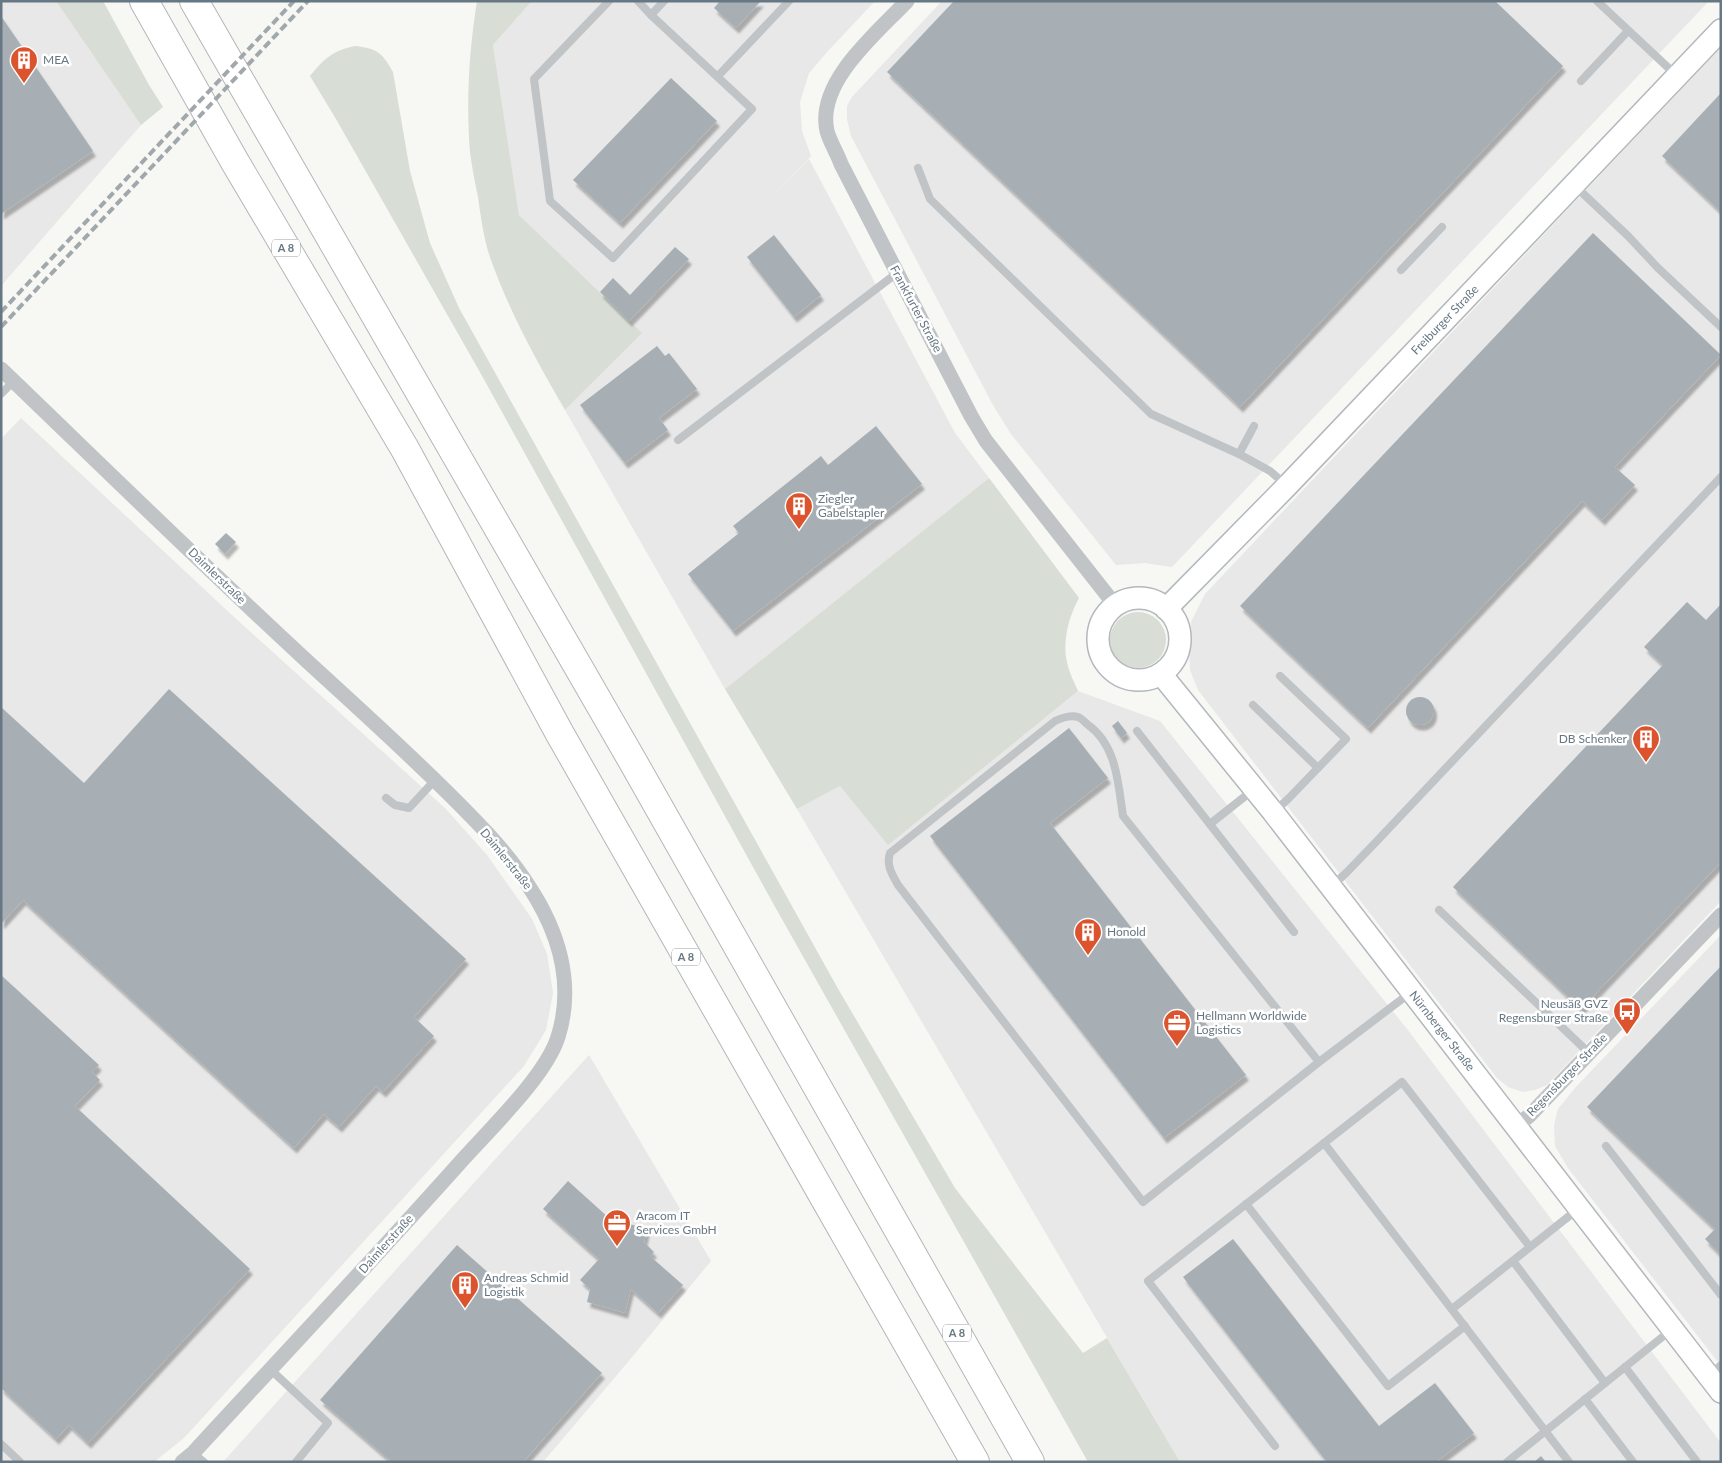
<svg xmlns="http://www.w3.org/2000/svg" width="1722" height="1463" font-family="Lato,sans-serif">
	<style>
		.built { fill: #e7e8e7 }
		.green { fill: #d8ddd5 }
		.building { fill: #a7afb4; filter: url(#shadow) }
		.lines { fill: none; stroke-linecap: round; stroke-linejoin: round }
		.secondary-casing { stroke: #b2b8bc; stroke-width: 24 }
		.highway-casing { stroke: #b3b7ba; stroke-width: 30 }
		.lane { stroke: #c0c4c7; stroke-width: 8 }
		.street { stroke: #c0c4c7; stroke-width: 15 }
		.secondary { stroke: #fff; stroke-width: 21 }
		.highway { stroke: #fff; stroke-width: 28 }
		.rail { stroke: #a1a8ac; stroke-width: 4; stroke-dasharray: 8 4; stroke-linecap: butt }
		.labels { text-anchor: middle; stroke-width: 5; stroke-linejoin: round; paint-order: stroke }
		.shield { fill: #fff; stroke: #95a0a8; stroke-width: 1 }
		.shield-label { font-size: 11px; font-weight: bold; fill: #677783 }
		.poi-label { font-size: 12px; fill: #677783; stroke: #fff; text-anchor: start }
		.street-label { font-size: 12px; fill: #677783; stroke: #fff }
	</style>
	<defs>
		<filter id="shadow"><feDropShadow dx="3" dy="5.5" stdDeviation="1" flood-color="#0004"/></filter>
	</defs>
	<rect width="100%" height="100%" fill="#f7f7f4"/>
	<g class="built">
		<path d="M1,1H56L141,125L1,286Z"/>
		<path d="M532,1H875L828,51L809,73L800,102L802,131L811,156L767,202L809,159L955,433L989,478L725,689L565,410L641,333L519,215L493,45Z"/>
		<path d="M942,1H1709L1172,567L1145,563L1116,565L1011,434L994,407L851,136L847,119V106L852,97Z"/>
		<path d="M1721,47V901L1547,1085L1535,1090L1523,1092L1508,1087L1497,1078L1198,690L1190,670L1189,648L1191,622L1205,594Z"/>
		<path d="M21,418L234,617L445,808L487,855L532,919L547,954L553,993L546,1030L524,1066L184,1438L154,1462H1V439Z"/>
		<path d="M1078,691L1160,721L1407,1029L1721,1443V1462H1180L797,809L840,786L888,844Z"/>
		<path d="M1721,935V1366L1568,1168L1555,1146L1554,1125L1558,1109L1575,1088Z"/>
		<path d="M589,1055L711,1261L628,1362L543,1462H223Z"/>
	</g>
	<g class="green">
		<path d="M56,1H103L149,85L163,107L141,125Z"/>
		<path d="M477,1H532L493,45L519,215L642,333L565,410C537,362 510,313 491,260C484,241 481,218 478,197C475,183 472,167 470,152C466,102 469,51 477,1Z"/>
		<path d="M356,46C377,49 382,52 393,72L410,171L430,243L459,308L837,987L955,1188L1083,1353L1107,1338L1180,1462H1088L774,905L481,374L336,119L310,76C324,59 333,50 356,46Z"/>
		<path d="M989,478L1079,598C1069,616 1062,641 1067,662C1069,672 1074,682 1078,691L888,845L840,786L797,809L725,689Z"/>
		<circle cx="1138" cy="640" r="28"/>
	</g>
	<g class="building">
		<path d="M720,1H761L736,28L714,8Z"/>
		<path d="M954,1H1495L1563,66L1240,407L887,72Z"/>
		<path d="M1,16L93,151L1,214Z"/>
		<path d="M671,78L717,121L620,223L573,180Z"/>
		<path d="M1721,93V212L1662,156Z"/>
		<path d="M1593,233L1721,355L1615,467L1635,485L1602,520L1582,501L1368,728L1240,606Z"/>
		<path d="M774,235L821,295L794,317L747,257Z"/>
		<path d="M675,247L689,259L629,321L600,292L613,278L630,295Z"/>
		<path d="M657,346L665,356L669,353L697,389L659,418L668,430L625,463L580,405Z"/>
		<path d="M876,426L922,484L733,631L688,574L739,533L733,526L821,456L828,465Z"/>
		<path d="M226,533L236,542L225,554L215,544Z"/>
		<path d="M1687,602L1706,620L1721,604V862L1581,1009L1453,887L1663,665L1644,647Z"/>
		<path d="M169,689L466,959L414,1017L434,1036L383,1092L376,1086L339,1127L324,1114L294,1148L23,900L1,924V707L84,783Z"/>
		<circle cx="1420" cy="711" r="14"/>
		<path d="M1118,721L1127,733L1121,738L1112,726Z"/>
		<path d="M1069,728L1108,778L1050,823L1246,1075L1164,1138L930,836Z"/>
		<path d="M1721,966V1255L1705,1239L1715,1229L1587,1107Z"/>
		<path d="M1,975L99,1065L92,1072L100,1080L75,1106L250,1269L88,1443L69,1425L56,1439L1,1388Z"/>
		<path d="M568,1181L609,1218L647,1229L644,1242L654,1252L650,1256L683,1285L658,1313L631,1289L625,1313L587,1302L590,1289L580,1280L599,1259L543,1209Z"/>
		<path d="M1233,1239L1379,1426L1435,1383L1474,1433L1436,1462H1327L1183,1277Z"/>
		<path d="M457,1245L602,1373L523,1462H392L320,1400Z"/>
		<path d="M1541,1456L1546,1462H1534Z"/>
	</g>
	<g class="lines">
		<g class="secondary-casing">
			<g id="secondary">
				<circle cx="1139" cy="639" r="41"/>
				<path d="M1166,609L1287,486L1721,30"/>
				<path d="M1161,674L1273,812L1721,1392"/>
			</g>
		</g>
		<g class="highway-casing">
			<g id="highway">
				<path d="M144,1L235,162L405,449L560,734L975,1462"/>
				<path d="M194,1L632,760L1030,1462"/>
			</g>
		</g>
		<g class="lane">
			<path d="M609,1L534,79L550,201L613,258L752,109L651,15"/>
			<path d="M638,1L651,15L664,1"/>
			<path d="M1597,1L1676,75"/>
			<path d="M718,76L789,1"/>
			<path d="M1581,81L1628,31"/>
			<path d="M918,168L930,199L1151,414L1239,454L1270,471L1285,484"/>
			<path d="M1575,186L1628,236L1658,268L1721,327"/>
			<path d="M1401,270L1442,227"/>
			<path d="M1,394L14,381"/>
			<path d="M678,440L897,273"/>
			<path d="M1239,454L1254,426"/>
			<path d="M1253,705L1318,768"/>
			<path d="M1137,731L1294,932"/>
			<path d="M386,798L395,805L409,808L435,780"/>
			<path d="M1275,811L1289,798L1346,739L1280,676"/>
			<path d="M1210,824L1253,790"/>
			<path d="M1332,886L1347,872L1375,843L1721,477"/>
			<path d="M1439,910L1589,1053"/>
			<path d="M1319,1062L1123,816C1118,783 1117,745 1087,724C1085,722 1081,718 1078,717C1071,715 1061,718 1055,721L890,853C886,865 892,874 898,885L1143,1202L1319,1062L1410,993"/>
			<path d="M1324,1143L1569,1462"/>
			<path d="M1606,1146L1721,1295"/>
			<path d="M1246,1204L1388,1386L1465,1326"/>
			<path d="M1513,1261L1605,1383"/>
			<path d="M1452,1309L1578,1209"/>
			<path d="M1625,1367L1697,1462"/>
			<path d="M271,1370L328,1423L296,1462"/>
			<path d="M1709,1375L1721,1365"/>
			<path d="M1585,1399L1633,1462"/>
			<path d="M1,1444L20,1462"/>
			<path d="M1275,1446L1148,1281L1402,1082L1530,1247"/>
			<path d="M193,1453L204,1462"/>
			<path d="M1507,1462L1671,1330"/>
		</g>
		<g class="street">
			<path d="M907,1C877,33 816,82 827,131C830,142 837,153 841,164L971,416L986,441L1115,605"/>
			<path d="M1,369C103,467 204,566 308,662C356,706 405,750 452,797C479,824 507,852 528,885C558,930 575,983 558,1037C546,1075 493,1126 465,1157C376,1257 284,1354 193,1453L182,1462"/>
			<path d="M1516,1126L1529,1116L1721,915"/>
		</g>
		<use href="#secondary" class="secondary"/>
		<use href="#highway" class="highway"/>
		<g class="rail">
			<path d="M1,312L294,1"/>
			<path d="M1,327L308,1"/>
		</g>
	</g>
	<defs>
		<g id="building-pin" transform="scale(1.4375)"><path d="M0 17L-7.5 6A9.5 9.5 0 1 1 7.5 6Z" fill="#dc542e" stroke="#fff"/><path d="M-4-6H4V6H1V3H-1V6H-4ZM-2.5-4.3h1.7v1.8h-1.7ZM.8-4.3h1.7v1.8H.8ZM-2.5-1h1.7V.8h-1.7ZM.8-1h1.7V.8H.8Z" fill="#fff"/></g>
		<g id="bus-pin" transform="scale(1.4375)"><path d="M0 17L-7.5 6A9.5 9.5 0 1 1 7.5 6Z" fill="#dc542e" stroke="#fff"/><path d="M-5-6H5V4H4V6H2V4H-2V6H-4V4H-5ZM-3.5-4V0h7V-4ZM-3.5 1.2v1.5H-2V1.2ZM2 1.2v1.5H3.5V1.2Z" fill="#fff"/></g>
		<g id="office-pin" transform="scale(1.4375)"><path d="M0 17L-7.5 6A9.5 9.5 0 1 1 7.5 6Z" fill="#dc542e" stroke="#fff"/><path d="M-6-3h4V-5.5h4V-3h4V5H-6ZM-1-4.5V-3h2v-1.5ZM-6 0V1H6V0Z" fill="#fff"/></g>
	</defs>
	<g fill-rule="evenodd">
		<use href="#building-pin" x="24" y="60"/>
		<use href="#building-pin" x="799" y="506"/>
		<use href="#building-pin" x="1646" y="739"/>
		<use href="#building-pin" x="1088" y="932"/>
		<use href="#bus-pin" x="1627" y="1011"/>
		<use href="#office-pin" x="1177" y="1023"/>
		<use href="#office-pin" x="617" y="1223"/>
		<use href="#building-pin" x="465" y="1285"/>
	</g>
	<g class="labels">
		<g class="shield">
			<rect x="272" y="239.5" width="28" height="17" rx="4"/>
			<rect x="672" y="948.5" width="28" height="17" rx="4"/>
			<rect x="943" y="1324.5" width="28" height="17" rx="4"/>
		</g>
		<g class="shield-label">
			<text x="286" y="252">A 8</text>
			<text x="686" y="961">A 8</text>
			<text x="957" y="1337">A 8</text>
		</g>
		<g class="poi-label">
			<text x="43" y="64">MEA</text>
			<text x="818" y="503">Ziegler<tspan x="818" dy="14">Gabelstapler</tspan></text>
			<text x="1627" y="743" text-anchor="end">DB Schenker</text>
			<text x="1107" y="936">Honold</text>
			<text x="1608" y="1008" text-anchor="end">Neusäß GVZ<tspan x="1608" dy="14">Regensburger Straße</tspan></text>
			<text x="1196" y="1020">Hellmann Worldwide<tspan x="1196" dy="14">Logistics</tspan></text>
			<text x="636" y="1220">Aracom IT<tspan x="636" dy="14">Services GmbH</tspan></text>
			<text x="484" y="1282">Andreas Schmid<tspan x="484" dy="14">Logistik</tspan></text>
		</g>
		<g class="street-label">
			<text transform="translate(916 309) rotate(62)" y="4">Frankfurter Straße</text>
			<text transform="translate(1445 320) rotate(-46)" y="4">Freiburger Straße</text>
			<text transform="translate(217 576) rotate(44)" y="4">Daimlerstraße</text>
			<text transform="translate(506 859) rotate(51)" y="4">Daimlerstraße</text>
			<text transform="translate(1442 1031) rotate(52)" y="4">Nürnberger Straße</text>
			<text transform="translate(1567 1075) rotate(-46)" y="4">Regensburger Straße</text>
			<text transform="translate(386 1244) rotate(-48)" y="4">Daimlerstraße</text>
		</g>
	</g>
	<rect width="1722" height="1463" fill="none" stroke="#677783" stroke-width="5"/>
</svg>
